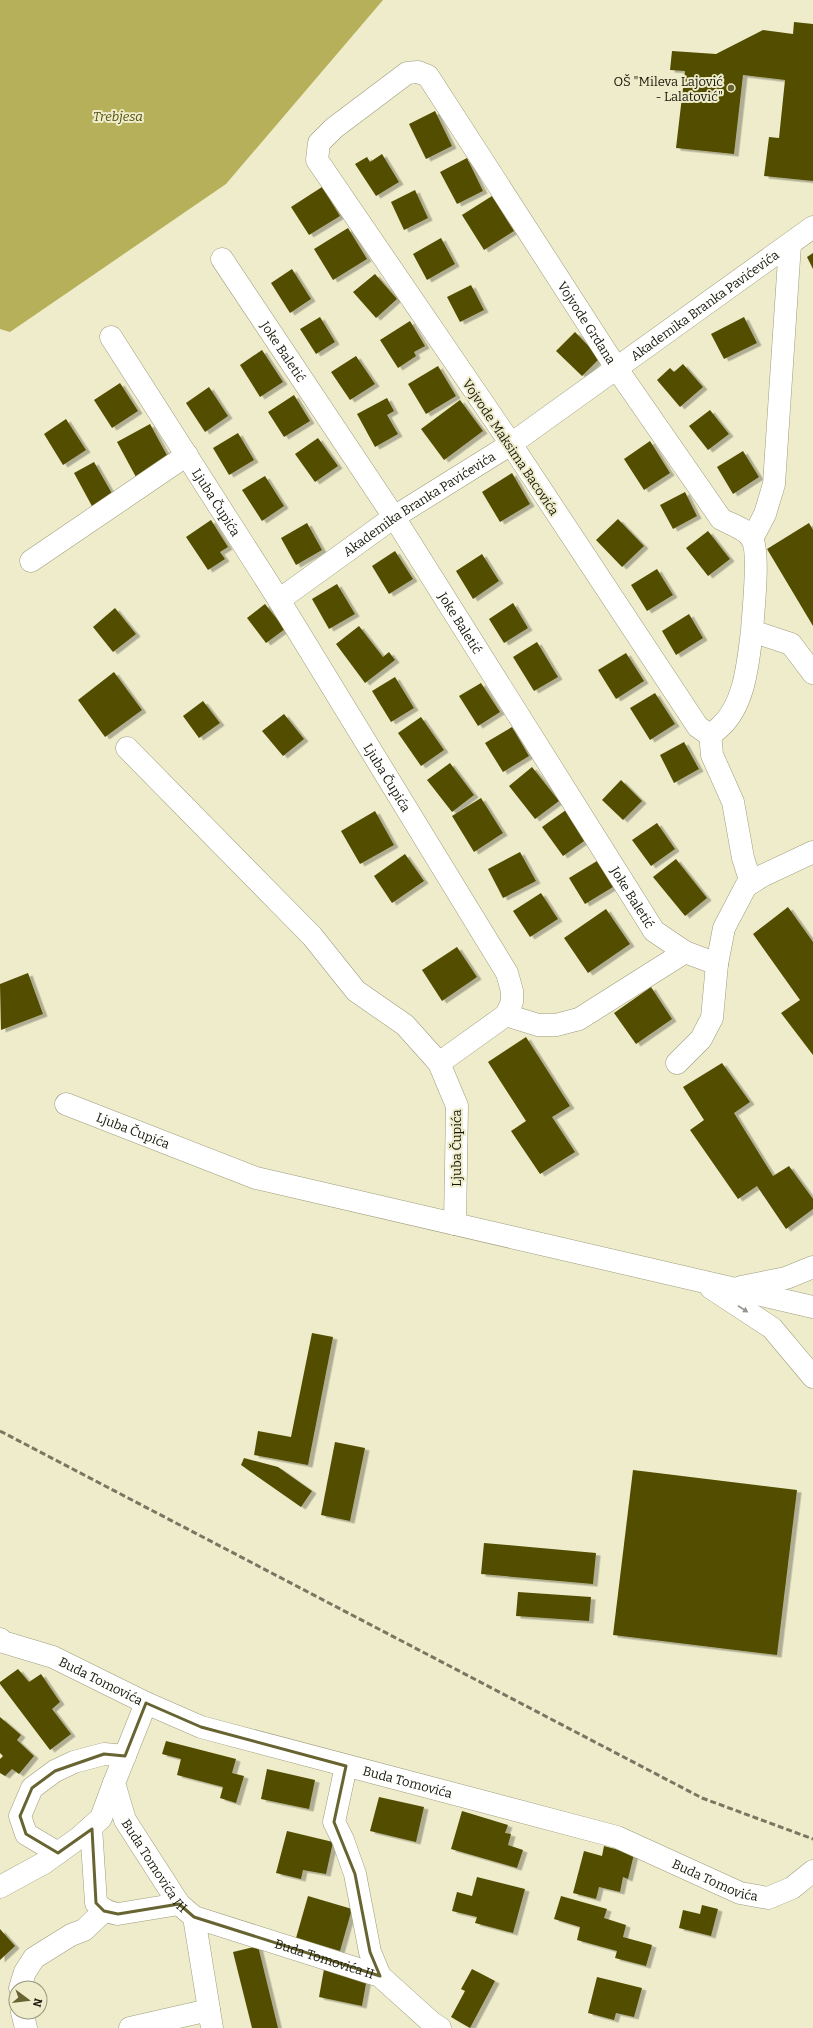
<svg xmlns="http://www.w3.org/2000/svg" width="813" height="2028" font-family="Bitter,serif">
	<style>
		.forest { fill: #b5b059 }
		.building { fill: #524d00; filter: url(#shadow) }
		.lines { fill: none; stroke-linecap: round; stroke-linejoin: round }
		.minor-casing { stroke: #9e9c7c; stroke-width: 23 }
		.minor { stroke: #fff; stroke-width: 22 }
		.rail { stroke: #787761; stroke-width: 3; stroke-dasharray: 6 3; stroke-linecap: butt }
		.oneway { fill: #979791 }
		.marked { fill: none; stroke: #676431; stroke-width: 3; stroke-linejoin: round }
		.poi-dot { fill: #676431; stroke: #eeecca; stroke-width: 1.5 }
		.labels { text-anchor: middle; stroke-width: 4; stroke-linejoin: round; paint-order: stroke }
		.poi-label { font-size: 13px; fill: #17170a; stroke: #eeecca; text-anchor: end }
		.park-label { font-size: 13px; font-style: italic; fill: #544f0b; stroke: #eeecca }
		.street-label { font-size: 13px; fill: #17170a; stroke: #eeecca }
	</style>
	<defs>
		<filter id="shadow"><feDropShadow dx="4.5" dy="2.5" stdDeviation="0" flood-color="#0004"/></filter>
	</defs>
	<rect width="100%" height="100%" fill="#eeecca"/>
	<path class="forest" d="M0,0H383L226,184L10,332L0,329Z"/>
	<g class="building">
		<path d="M794,22L813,24V181L764,176L769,137L779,138L785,80L743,75L734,154L676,148L685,71L670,70L672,51L716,54L763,30L793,34Z"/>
		<path d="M435,111L452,146L426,159L409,124Z"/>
		<path d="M382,154L399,182L376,196L355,164L367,157L370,162Z"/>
		<path d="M467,158L483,191L457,204L440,172Z"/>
		<path d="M322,187L340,216L309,235L291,207Z"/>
		<path d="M415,190L428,218L404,230L391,202Z"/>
		<path d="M492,196L514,231L484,250L462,215Z"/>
		<path d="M348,228L367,259L333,280L314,249Z"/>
		<path d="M441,238L455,264L427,280L413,254Z"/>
		<path d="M813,253V269L807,257Z"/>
		<path d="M292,269L311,299L290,313L271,283Z"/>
		<path d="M375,274L397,299L376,318L353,292Z"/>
		<path d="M471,285L484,310L460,322L447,297Z"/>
		<path d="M320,317L335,342L316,354L300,329Z"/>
		<path d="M744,317L757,343L724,359L711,334Z"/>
		<path d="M410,321L425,346L414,352L416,356L398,368L380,340Z"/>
		<path d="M575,332L600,358L582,376L556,351Z"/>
		<path d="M262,350L283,382L260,397L240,365Z"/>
		<path d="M356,356L375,384L350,400L331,372Z"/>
		<path d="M683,364L703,387L680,407L657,380L670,368L674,372Z"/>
		<path d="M438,366L456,396L426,414L408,384Z"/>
		<path d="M120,383L138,411L112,428L94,400Z"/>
		<path d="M209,387L228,416L205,432L186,403Z"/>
		<path d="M294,395L310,421L284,437L268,412Z"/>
		<path d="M387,398L394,411L387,415L398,434L375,447L357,414Z"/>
		<path d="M460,400L483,431L444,460L421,429Z"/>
		<path d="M710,410L729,434L708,450L689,426Z"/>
		<path d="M66,419L86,450L63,465L44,434Z"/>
		<path d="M150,424L169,459L136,477L117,442Z"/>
		<path d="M238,433L254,460L229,475L213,448Z"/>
		<path d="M318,438L338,466L315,482L295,454Z"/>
		<path d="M650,441L670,473L644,490L624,459Z"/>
		<path d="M743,451L759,477L733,494L717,467Z"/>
		<path d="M94,462L114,497L93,508L74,473Z"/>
		<path d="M512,473L530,504L500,522L482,492Z"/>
		<path d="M265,476L284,506L262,521L242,490Z"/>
		<path d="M685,492L697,516L673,529L660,505Z"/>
		<path d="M618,519L644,546L622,567L596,540Z"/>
		<path d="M211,520L228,547L220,552L225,559L208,570L186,537Z"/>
		<path d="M307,523L322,550L296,565L281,538Z"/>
		<path d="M809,523L813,530V626L767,549Z"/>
		<path d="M708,531L730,559L708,576L686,548Z"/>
		<path d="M395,551L413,579L389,594L372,566Z"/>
		<path d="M482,554L499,581L473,599L456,571Z"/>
		<path d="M657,569L673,595L647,611L631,585Z"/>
		<path d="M337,584L355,614L329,629L312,599Z"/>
		<path d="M513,603L528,628L504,643L489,619Z"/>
		<path d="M265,604L285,629L266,643L247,618Z"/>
		<path d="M115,608L136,634L113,652L93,627Z"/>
		<path d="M689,614L703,638L676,655L662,631Z"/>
		<path d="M359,626L383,657L389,652L395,660L365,683L336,644Z"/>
		<path d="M537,642L558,677L534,691L513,657Z"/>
		<path d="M626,653L644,681L616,699L598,670Z"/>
		<path d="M114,672L142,710L105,737L78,700Z"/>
		<path d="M395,677L414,708L391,722L372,691Z"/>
		<path d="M481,683L500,712L478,726L459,696Z"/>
		<path d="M655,693L675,724L650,740L630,708Z"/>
		<path d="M203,701L220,723L199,738L183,716Z"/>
		<path d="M284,714L304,739L283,756L262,731Z"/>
		<path d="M421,717L444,750L421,766L398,733Z"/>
		<path d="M512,727L529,756L503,772L485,743Z"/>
		<path d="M684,742L699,769L674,783L660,755Z"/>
		<path d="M450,763L474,795L452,812L427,780Z"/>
		<path d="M532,767L559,801L535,819L509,786Z"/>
		<path d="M621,780L642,801L623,820L602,800Z"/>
		<path d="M481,798L503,833L474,852L452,816Z"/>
		<path d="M566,810L587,839L563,856L542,827Z"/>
		<path d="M375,811L394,845L360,864L341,831Z"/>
		<path d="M657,823L675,849L651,866L632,840Z"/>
		<path d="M520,852L536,881L503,898L488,869Z"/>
		<path d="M405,854L424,881L392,903L374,876Z"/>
		<path d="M676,859L707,898L685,916L653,877Z"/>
		<path d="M597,861L613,887L585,904L569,878Z"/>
		<path d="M541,893L558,919L530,937L513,911Z"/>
		<path d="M788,907L813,942V1055L781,1013L800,1000L753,934Z"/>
		<path d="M606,909L630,944L588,973L564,938Z"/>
		<path d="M457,947L477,977L442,1001L422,970Z"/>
		<path d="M28,973L43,1014L1,1030L0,984Z"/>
		<path d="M651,987L672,1019L636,1044L614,1013Z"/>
		<path d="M526,1037L570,1106L552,1117L575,1152L540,1174L511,1131L526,1121L488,1062Z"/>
		<path d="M722,1063L750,1102L734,1113L773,1176L789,1166L813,1199V1209L786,1229L757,1186L738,1199L690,1130L704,1120L683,1087Z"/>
		<path d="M312,1333L333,1337L308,1465L254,1455L258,1431L291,1437Z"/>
		<path d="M335,1442L365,1448L350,1521L321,1515Z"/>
		<path d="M244,1458L278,1467L312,1491L301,1507L241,1465Z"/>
		<path d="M633,1470L797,1490L777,1655L613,1635Z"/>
		<path d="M484,1543L596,1553L593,1584L481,1574Z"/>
		<path d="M518,1592L591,1597L589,1621L516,1616Z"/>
		<path d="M18,1669L29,1682L41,1674L60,1702L52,1709L71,1734L50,1750L0,1684V1682Z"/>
		<path d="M0,1717L21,1735L17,1740L34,1756L19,1774L12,1769L5,1776L0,1773V1759L3,1756L0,1753Z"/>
		<path d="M166,1741L236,1759L232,1773L244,1776L236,1803L220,1798L223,1787L177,1775L181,1759L162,1754Z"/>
		<path d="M267,1769L315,1780L309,1809L261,1799Z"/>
		<path d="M379,1797L424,1807L416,1842L370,1831Z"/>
		<path d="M462,1811L508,1825L505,1833L511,1834L508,1845L523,1850L517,1868L451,1849Z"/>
		<path d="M287,1831L333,1842L326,1874L303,1870L301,1879L276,1873Z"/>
		<path d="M604,1846L634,1854L628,1879L623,1877L620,1892L599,1887L596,1899L573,1893L584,1851L602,1856Z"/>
		<path d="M477,1877L525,1889L513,1933L475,1923L477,1917L452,1911L457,1892L472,1896Z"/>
		<path d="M308,1896L352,1909L340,1951L296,1938Z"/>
		<path d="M561,1896L607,1909L604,1918L626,1925L623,1937L652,1945L646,1966L615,1958L617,1951L577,1940L580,1927L554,1919Z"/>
		<path d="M702,1905L718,1909L711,1936L679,1928L683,1910L700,1914Z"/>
		<path d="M0,1929L15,1946L0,1960Z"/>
		<path d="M258,1946L278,2028H252L233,1952Z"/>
		<path d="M324,1969L367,1978L362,2006L319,1997Z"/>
		<path d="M472,1969L495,1981L470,2028L451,2017L465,1991L461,1989Z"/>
		<path d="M597,1977L642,1988L634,2017L616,2013L614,2020L588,2013Z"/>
	</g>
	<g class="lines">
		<g class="minor-casing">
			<g id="minor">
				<path id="s1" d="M222,259L394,517L654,931L685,952L717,964"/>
				<path id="s2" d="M111,337L279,600L507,973L512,991V1002L506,1015L439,1063"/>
				<path d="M752,539L765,514L774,484L790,244"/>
				<path d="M31,561L187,455"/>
				<path id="s3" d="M279,600L394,517L511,444L813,227"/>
				<path id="s4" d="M752,631C748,662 745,705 720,727C717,730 714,733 709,733C705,733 702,729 698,727L511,444L317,160L319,143L334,128L407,73L418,72L428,76L617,369L721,519C730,524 747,529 752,539C760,552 753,613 752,631L791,644L813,673"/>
				<path d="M710,733L712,755L733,802L743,858L751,883"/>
				<path d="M127,748L312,936L356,991L405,1025L439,1063L457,1106L455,1224"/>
				<path d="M506,1015L538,1025H556L579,1019L685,952"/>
				<path d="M677,1063L701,1039L712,1018L717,964L724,928L746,886L764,875L813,852"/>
				<path id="s5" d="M66,1104L256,1178L813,1307"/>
				<path d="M741,1287L786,1278L813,1267"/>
				<path d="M711,1288L772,1328L813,1377"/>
				<path id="s6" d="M0,1639L3,1642L53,1657L146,1703L201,1727L617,1837L740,1893L768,1898L792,1888L813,1871"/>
				<path id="s7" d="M146,1703L114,1783L125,1820L179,1904L194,1917L212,2028"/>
				<path d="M346,1766L334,1822L343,1840L355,1874L370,1952L380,1976"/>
				<path d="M91,1827L96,1903C103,1910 109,1913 118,1914L179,1904"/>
				<path d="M58,1853L26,1834L20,1816L32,1788L55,1771L74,1762L104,1754L125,1756"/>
				<path d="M0,1887L44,1863L80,1837L101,1818L114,1783"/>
				<path id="s8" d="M194,1917L380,1976L431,2022L440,2028"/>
				<path d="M20,1988L25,1972L34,1958L71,1935L84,1930L104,1911"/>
				<path d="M22,2012L26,2028"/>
				<path d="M130,2028L209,2010"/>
			</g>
		</g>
		<use href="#minor" class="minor"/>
		<path class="rail" d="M0,1431L702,1798L813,1839"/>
	</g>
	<defs><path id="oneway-solid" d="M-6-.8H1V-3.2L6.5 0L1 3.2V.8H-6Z"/></defs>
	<use class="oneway" href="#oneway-solid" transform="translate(743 1309) rotate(33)"/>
	<path class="marked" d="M146,1703L201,1727L346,1766L334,1822L355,1874L370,1952L380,1976L194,1917L179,1904L118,1914L104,1911L96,1903L92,1829L58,1853L26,1834L20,1816L32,1788L55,1771L104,1754L125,1756Z"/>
	<circle class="poi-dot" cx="731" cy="88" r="4"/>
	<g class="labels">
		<g class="poi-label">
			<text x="723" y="86">OŠ "Mileva Lajović<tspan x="723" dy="15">- Lalatović"</tspan></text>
		</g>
		<g class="park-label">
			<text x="118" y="121">Trebjesa</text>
		</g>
		<g class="street-label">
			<text dy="5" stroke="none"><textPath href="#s3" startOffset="518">Akademika Branka Pavićevića</textPath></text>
			<text dy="5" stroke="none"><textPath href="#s4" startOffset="1257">Vojvode Grdana</textPath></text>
			<text dy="5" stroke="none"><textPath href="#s1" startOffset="111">Joke Baletić</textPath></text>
			<text transform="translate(511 447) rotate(56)" y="5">Vojvode Maksima Bacovića</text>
			<text dy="5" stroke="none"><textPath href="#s2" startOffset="196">Ljuba Čupića</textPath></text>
			<text dy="5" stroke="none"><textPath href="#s3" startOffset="170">Akademika Branka Pavićevića</textPath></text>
			<text dy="5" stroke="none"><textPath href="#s1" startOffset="435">Joke Baletić</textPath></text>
			<text dy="5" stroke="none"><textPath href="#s2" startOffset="520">Ljuba Čupića</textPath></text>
			<text dy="5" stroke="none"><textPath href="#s1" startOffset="759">Joke Baletić</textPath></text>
			<text dy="5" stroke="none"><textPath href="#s5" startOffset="72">Ljuba Čupića</textPath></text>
			<text transform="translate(456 1148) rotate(-90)" y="5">Ljuba Čupića</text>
			<text dy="5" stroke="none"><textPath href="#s6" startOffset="110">Buda Tomovića</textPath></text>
			<text dy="5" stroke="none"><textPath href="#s6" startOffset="434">Buda Tomovića</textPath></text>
			<text dy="5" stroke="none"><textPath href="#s7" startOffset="179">Buda Tomovića III</textPath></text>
			<text dy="5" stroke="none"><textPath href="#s6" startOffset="758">Buda Tomovića</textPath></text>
			<text dy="5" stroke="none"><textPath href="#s8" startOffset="137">Buda Tomovića II</textPath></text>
		</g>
	</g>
	<g transform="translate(28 2000) rotate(105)"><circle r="19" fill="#eeecca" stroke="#98977d"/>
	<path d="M0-3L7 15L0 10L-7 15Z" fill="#676431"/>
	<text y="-6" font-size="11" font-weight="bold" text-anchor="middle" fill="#17170a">N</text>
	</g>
</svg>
